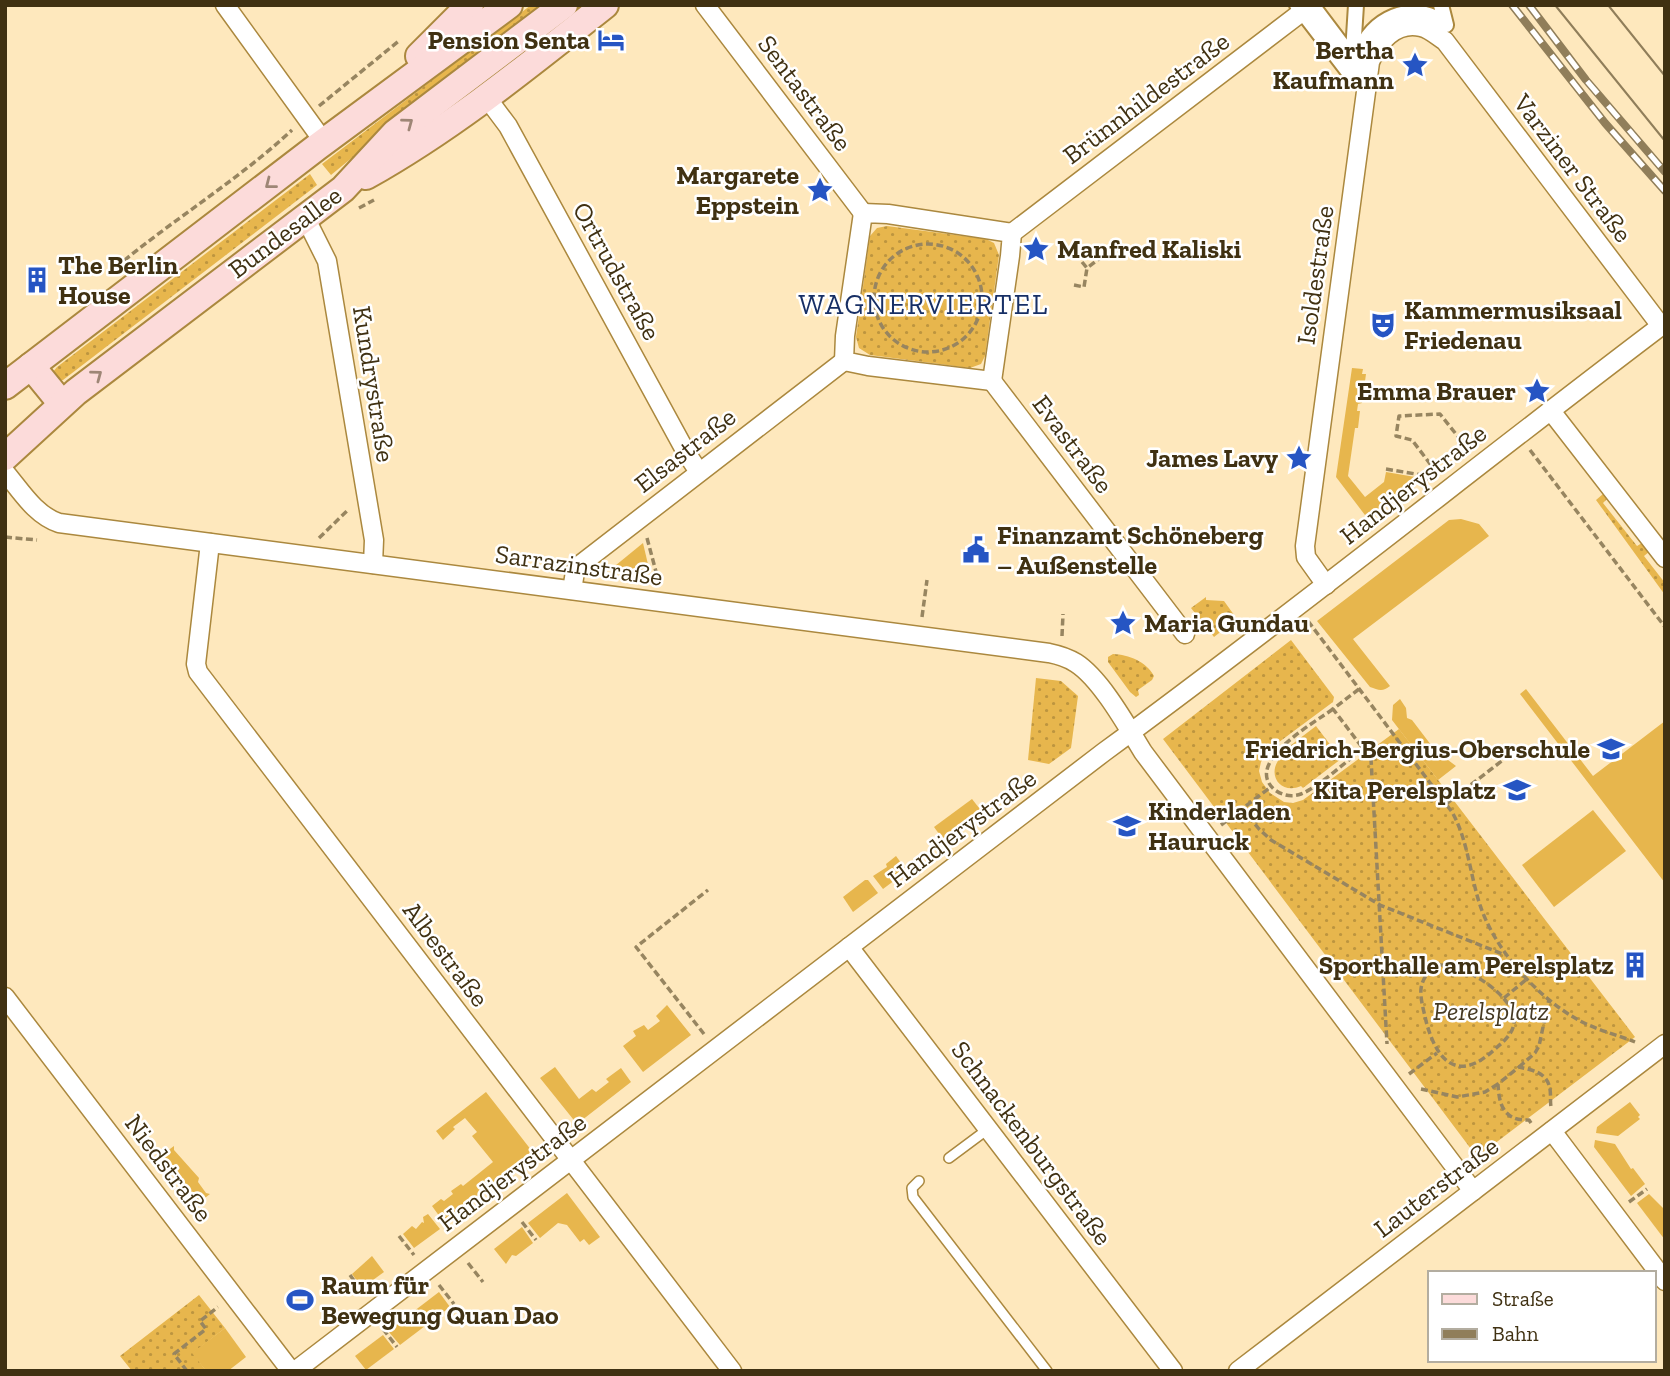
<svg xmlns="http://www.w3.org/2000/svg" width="1670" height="1376" font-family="'Zilla Slab',serif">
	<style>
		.grass { fill: url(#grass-dots) }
		.garden { fill: #e7b64d }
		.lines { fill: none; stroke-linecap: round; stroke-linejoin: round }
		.service-casing { stroke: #ab883e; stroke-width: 12 }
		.pedestrian-casing { stroke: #ab883e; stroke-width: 18 }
		.minor-casing { stroke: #ab883e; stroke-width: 21 }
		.secondary-casing { stroke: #ab883e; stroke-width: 30 }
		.path { stroke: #978560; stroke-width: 3.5; stroke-dasharray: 7 3.5; stroke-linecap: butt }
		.service { stroke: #fff; stroke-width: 9 }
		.pedestrian { stroke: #fff; stroke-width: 14 }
		.minor { stroke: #fff; stroke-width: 18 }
		.secondary { stroke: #fcdbda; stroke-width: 26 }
		.tram { stroke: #907e5a; stroke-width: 2 }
		.rail-casing { stroke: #907e5a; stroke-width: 8 }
		.rail { stroke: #fff; stroke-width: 5; stroke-dasharray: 16; stroke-linecap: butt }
		.oneway { stroke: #9e8676 }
		.labels { text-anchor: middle; stroke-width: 5; stroke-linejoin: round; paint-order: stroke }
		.poi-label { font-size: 26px; font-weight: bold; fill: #403112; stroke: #fff; text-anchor: end }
		.street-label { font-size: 26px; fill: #403112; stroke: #fff }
		.park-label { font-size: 26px; font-style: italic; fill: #453922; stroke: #fff }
		.neighbourhood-label { font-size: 28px; letter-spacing: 2px; fill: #172f65; stroke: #fff }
	</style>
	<defs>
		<pattern id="grass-dots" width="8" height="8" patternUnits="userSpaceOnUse" patternTransform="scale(1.75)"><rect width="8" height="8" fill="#e7b64d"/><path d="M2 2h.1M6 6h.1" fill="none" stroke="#bd953f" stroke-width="1.8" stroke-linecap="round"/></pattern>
	</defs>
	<rect width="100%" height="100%" fill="#fee8bd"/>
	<g class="grass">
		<path d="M531,5H545L427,96L331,175L322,164Z"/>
		<path d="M310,174L317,185L312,189L63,380L59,381L52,373L57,367Z"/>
		<path d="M887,226L986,239L994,243L999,255L985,356L981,364L970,368L870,355L859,348L856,337L870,236L877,228Z"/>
		<path d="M1603,494L1607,499L1603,503L1637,546L1642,543L1649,552L1644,556L1665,583V595L1596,500Z"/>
		<path d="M1206,597V600L1224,601L1237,619L1214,637L1191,608Z"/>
		<path d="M1291,640L1334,697L1333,702L1267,751L1261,762L1259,771L1262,782L1270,793L1284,802L1293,803L1303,800L1399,729L1635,1037L1477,1157L1163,739Z"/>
		<path d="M1113,654C1129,655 1146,661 1154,676L1152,680L1138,690L1139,695L1136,697L1130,692L1108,662V657Z"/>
		<path d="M1036,678L1061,681L1078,696L1071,748L1049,764L1028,760Z"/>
		<path d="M1316,726L1341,759L1303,788L1301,786C1281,795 1266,775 1280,758L1278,755Z"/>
		<path d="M199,1295L225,1328L193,1353L206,1371H132L120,1356Z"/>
	</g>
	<g class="garden">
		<path d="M1352,368L1363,369L1362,374H1366L1362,403L1358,404L1357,411H1360L1358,428H1355L1348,476L1365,497L1384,482L1386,472L1421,478L1368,519L1336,477Z"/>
		<path d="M1461,519L1479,524L1489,536L1353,639L1390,686C1383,692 1378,690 1370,687L1317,621L1449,520Z"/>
		<path d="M643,543L650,573L610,570Z"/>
		<path d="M1526,689L1593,776L1665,721V883L1520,694Z"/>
		<path d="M1400,699L1406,708L1407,718L1412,720L1441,758L1444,757L1456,766L1438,780L1392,720L1393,705Z"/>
		<path d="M972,799L983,813L945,842L934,827Z"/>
		<path d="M1593,810L1626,851L1554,907L1522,865Z"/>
		<path d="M896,856L907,871L883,889L873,876L887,867L886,864Z"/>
		<path d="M865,880H868L878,893L853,912L843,897Z"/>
		<path d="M667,1005L691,1035L643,1072L623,1046L636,1036L633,1031L644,1025L648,1030L660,1021L656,1016Z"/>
		<path d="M555,1067L579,1099L592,1089L596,1092L609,1082L606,1079L621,1068L631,1082L577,1124L540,1078Z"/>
		<path d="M486,1092L535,1155L445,1224L432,1206L441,1199L444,1201L453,1194L451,1191L461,1184L463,1186L493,1162L472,1136L477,1132L465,1118L453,1127L455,1129L443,1140L436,1131Z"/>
		<path d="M1630,1102L1640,1115L1638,1117L1640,1119L1618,1136L1596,1133L1597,1127Z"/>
		<path d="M1595,1140L1615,1144L1631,1169L1633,1168L1645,1184L1631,1196L1594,1147Z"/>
		<path d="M174,1146V1150L199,1178L198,1182L206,1193L210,1194L196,1205L159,1157Z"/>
		<path d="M567,1193L600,1237L589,1245L584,1239L580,1242L567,1225L558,1223L540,1238L528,1223Z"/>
		<path d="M1649,1194L1665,1210V1240L1637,1203Z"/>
		<path d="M428,1214L440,1229L414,1248L403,1234L412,1226L416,1229L422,1222L424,1223L423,1217Z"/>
		<path d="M522,1227L533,1243L516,1256L512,1255L506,1264L494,1249Z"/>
		<path d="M372,1256L384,1272L362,1288L352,1274Z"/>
		<path d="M439,1292L450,1307L400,1345L388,1331Z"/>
		<path d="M225,1328L246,1357L228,1371H206L192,1353Z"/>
		<path d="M383,1335L394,1349L366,1370L355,1356Z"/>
	</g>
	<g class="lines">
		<g class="service-casing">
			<g id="service">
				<path d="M949,1158L988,1129"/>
				<path d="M919,1181L912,1188L913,1197L1047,1371"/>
			</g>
		</g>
		<g class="pedestrian-casing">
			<g id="pedestrian">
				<path d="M1297,5L1350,74L1357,75C1358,66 1359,56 1362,47C1376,15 1418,0 1446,25L1441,5"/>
				<path d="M1312,5L1352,58L1359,60"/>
				<path d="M1353,52L1356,5"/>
			</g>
		</g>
		<g class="minor-casing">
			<g id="minor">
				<path d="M225,5L324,142"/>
				<path d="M705,5L863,213"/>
				<path d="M487,98L508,126L687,454L699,472"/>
				<path d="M863,213L888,214L1012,233L1010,256L992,381L868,366L844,361L845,336Z"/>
				<path d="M305,217L327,261L374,540L373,564"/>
				<path d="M1012,233L1311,5"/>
				<path d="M992,381L1185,634"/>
				<path d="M1551,411L1665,558"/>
				<path d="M5,472C21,491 35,515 59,523L1049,653C1059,655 1068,658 1076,663C1101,679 1127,726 1143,752L1473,1191"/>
				<path d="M210,543L196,664L198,672L732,1371"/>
				<path d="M1326,585L1306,557L1305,546L1370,62C1378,42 1396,21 1421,27C1430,29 1437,36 1445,41L1661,326"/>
				<path d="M572,590L575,572L581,564L844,361"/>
				<path d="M849,947L1173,1371"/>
				<path d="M5,997L291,1371"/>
				<path d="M1552,1131L1665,1281"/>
				<path d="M295,1371L1104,752C1294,613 1477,465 1665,323"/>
				<path d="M1238,1371L1665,1044"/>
			</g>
		</g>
		<g class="secondary-casing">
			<g id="secondary">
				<path d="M419,56L470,5"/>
				<path d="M366,176C452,128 528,66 605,5"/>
				<path d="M31,366L62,404"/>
				<path d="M5,386L317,147L509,5"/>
				<path d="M5,457L76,392L343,189L395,133L564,5"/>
			</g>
		</g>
		<g class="path">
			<path d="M319,106L400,40"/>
			<path d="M359,208L374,200"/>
			<circle cx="928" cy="298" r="54"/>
			<path d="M1082,262L1087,268L1104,255L1099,249"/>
			<path d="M108,274C167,223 235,183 292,130"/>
			<path d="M1074,285L1084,287L1087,268"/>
			<path d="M1530,450L1665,627"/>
			<path d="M1386,469L1422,475L1427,481"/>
			<path d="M1437,473L1412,440L1396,436L1399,416L1440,414L1468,449"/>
			<path d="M5,537L37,540"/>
			<path d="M319,538L349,509"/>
			<path d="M647,538L659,583"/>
			<path d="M922,617L927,580"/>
			<path d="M1308,621L1452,812C1468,840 1470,875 1480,905C1494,948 1535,995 1575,1018C1593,1029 1615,1034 1635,1042"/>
			<path d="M1062,636L1063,614"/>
			<path d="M1359,689L1333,709L1371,759L1387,1044"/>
			<path d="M1333,709C1314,723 1242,763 1275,790C1283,796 1293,797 1301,794C1319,787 1346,761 1363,749"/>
			<path d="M1446,804L1503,760"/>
			<path d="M1242,808L1259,829L1271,840L1380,905L1505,955"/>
			<path d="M1221,825L1272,786"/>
			<path d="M1440,965C1463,964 1517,996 1514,1023C1513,1034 1503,1042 1495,1049C1459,1083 1437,1063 1426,1021C1424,1011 1420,999 1421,989C1422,978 1430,969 1440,965Z"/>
			<path d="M1504,998L1528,978"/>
			<path d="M704,1034L636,947L708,890"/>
			<path d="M1519,1067L1535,1053L1539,1046L1549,999"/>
			<path d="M1409,1074L1437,1053"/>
			<path d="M1421,1089L1457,1097L1485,1092L1498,1084"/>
			<path d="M1531,1123L1529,1120C1503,1121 1499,1104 1498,1084L1519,1067C1532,1070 1547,1072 1550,1089C1551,1096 1550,1101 1551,1107"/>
			<path d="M1629,1202L1647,1189"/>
			<path d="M522,1222L536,1240"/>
			<path d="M399,1236L414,1255"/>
			<path d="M468,1263L483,1282"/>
			<path d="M350,1275L363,1293"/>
			<path d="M439,1285L454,1304"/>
			<path d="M383,1329L397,1347"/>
			<path d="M187,1371L174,1354L206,1329L200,1321L218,1307"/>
		</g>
		<use href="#service" class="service"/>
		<use href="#pedestrian" class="pedestrian"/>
		<use href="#minor" class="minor"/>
		<use href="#secondary" class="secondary"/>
		<g class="tram">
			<path d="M1555,5L1665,141"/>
			<path d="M1608,5L1665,76"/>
		</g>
		<g class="rail-casing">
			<g id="rail">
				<path d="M1512,5L1605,123L1665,191"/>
				<path d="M1529,5L1586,80L1665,172"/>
			</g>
		</g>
		<use href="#rail" class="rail"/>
	</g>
	<defs><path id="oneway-chevron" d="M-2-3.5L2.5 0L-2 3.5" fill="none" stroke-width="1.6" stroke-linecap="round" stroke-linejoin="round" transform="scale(1.75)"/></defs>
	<g class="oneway">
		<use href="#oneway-chevron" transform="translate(408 123) rotate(-37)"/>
		<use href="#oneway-chevron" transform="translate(270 184) rotate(142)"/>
		<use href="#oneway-chevron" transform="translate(97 375) rotate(-37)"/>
	</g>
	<defs>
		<g id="hotel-bare" transform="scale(2.1)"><path d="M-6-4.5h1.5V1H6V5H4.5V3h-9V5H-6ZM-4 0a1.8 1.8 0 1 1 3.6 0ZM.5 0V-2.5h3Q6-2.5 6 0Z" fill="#2655c3" stroke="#fff" stroke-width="2.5" paint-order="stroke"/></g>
		<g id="sight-bare" transform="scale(2.1)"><path d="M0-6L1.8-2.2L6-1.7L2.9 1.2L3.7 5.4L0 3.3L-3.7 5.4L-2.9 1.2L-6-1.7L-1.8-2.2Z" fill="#2655c3" stroke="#fff" stroke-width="2.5" paint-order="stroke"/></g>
		<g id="building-bare" transform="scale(2.1)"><path d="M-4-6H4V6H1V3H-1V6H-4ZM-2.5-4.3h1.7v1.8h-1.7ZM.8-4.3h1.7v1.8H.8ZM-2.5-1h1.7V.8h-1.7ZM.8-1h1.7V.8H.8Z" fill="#2655c3" stroke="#fff" stroke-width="2.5" paint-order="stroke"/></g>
		<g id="theatre-bare" transform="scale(2.1)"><path d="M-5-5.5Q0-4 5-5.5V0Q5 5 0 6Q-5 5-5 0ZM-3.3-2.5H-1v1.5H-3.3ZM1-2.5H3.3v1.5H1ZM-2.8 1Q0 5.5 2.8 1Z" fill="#2655c3" stroke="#fff" stroke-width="2.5" paint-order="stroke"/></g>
		<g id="civic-bare" transform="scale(2.1)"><path d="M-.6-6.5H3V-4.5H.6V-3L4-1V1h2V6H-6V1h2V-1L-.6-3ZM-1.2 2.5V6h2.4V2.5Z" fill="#2655c3" stroke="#fff" stroke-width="2.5" paint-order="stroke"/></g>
		<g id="school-bare" transform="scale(2.1)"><path d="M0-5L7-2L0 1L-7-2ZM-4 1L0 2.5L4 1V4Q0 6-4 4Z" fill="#2655c3" stroke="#fff" stroke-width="2.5" paint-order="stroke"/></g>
		<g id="stadium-bare" transform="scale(2.1)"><path d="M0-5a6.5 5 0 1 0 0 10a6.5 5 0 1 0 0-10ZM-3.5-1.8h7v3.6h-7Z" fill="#2655c3" stroke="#fff" stroke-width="2.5" paint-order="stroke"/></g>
	</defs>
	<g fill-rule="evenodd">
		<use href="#hotel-bare" x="611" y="40"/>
		<use href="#sight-bare" x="1415" y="65"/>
		<use href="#sight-bare" x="820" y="190"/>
		<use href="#sight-bare" x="1036" y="249"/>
		<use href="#building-bare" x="37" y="280"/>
		<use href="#theatre-bare" x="1383" y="325"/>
		<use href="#sight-bare" x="1537" y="391"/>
		<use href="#sight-bare" x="1299" y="458"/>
		<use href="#civic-bare" x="976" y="550"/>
		<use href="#sight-bare" x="1123" y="623"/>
		<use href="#school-bare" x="1611" y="749"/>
		<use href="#school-bare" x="1517" y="790"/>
		<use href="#school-bare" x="1127" y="826"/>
		<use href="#building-bare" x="1635" y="965"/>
		<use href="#stadium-bare" x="300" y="1300"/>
	</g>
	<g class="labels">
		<g class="poi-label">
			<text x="590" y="49">Pension Senta</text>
			<text x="1394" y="59">Bertha<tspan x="1394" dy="30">Kaufmann</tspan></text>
			<text x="799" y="184">Margarete<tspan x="799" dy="30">Eppstein</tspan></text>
			<text x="1057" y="258" text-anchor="start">Manfred Kaliski</text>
			<text x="58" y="274" text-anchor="start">The Berlin<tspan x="58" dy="30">House</tspan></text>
			<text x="1404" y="319" text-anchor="start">Kammermusiksaal<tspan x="1404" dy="30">Friedenau</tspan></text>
			<text x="1516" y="400">Emma Brauer</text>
			<text x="1278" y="467">James Lavy</text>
			<text x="997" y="544" text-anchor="start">Finanzamt Schöneberg<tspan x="997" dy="30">– Außenstelle</tspan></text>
			<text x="1144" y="632" text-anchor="start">Maria Gundau</text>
			<text x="1590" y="758">Friedrich-Bergius-Oberschule</text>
			<text x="1496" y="799">Kita Perelsplatz</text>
			<text x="1148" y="820" text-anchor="start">Kinderladen<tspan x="1148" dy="30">Hauruck</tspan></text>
			<text x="1614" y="974">Sporthalle am Perelsplatz</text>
			<text x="321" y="1294" text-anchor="start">Raum für<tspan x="321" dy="30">Bewegung Quan Dao</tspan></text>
		</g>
		<g class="street-label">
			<text transform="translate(805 93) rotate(53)" y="9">Sentastraße</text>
			<text transform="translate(1146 98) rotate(-37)" y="9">Brünnhildestraße</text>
			<text transform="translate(1573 168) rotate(53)" y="9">Varziner Straße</text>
			<text transform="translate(285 232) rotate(-37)" y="9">Bundesallee</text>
			<text transform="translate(617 271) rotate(61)" y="9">Ortrudstraße</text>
			<text transform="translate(1315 275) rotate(-82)" y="9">Isoldestraße</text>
			<text transform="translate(374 384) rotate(81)" y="9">Kundrystraße</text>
			<text transform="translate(1073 444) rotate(53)" y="9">Evastraße</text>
			<text transform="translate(685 450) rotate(-38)" y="9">Elsastraße</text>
			<text transform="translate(1413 484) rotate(-38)" y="9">Handjerystraße</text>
			<text transform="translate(579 565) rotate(8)" y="9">Sarrazinstraße</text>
			<text transform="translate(962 828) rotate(-37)" y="9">Handjerystraße</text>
			<text transform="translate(446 954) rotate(53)" y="9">Albestraße</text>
			<text transform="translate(1032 1143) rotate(53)" y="9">Schnackenburgstraße</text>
			<text transform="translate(169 1168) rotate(53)" y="9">Niedstraße</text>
			<text transform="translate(512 1172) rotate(-37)" y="9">Handjerystraße</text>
			<text transform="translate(1436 1187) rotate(-37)" y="9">Lauterstraße</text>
		</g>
		<g class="park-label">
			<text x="1491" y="1020">Perelsplatz</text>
		</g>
		<g class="neighbourhood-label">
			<text x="924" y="314">WAGNERVIERTEL</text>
		</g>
	</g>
	<rect width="1670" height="1376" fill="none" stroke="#403112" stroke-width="14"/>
	<rect x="1428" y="1271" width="228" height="91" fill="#ffffff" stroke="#b3ada0" stroke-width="2"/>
	<rect x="1442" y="1294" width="35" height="10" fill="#fcdbda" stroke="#b3ada0" stroke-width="2"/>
	<text x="1492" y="1306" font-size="21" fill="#403112">Straße</text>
	<rect x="1442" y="1329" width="35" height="10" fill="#907e5a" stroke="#b3ada0" stroke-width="2"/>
	<text x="1492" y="1341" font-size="21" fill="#403112">Bahn</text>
</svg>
